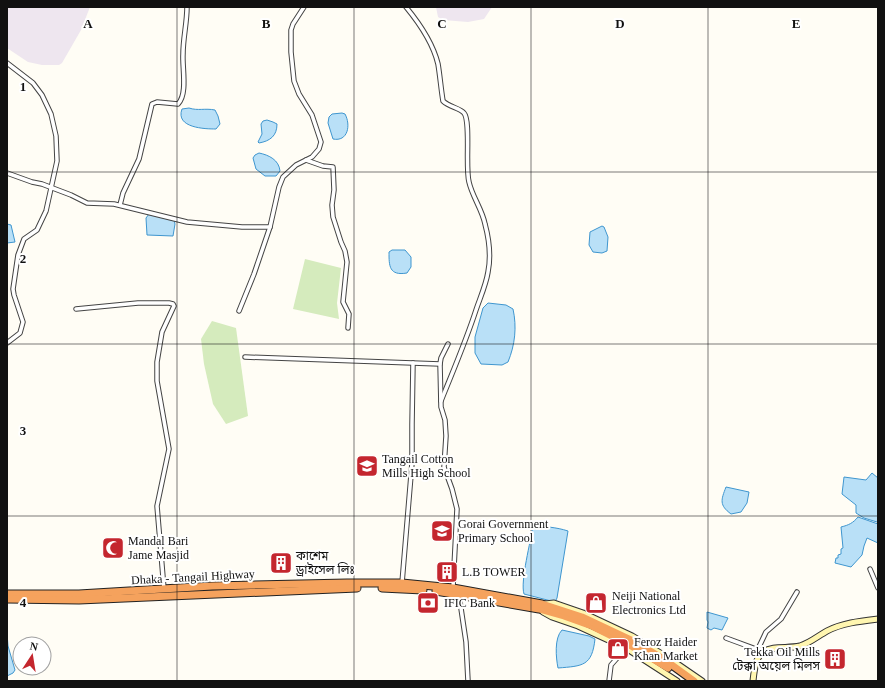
<svg xmlns="http://www.w3.org/2000/svg" width="885" height="688" font-family="'Times New Roman','Noto Sans Bengali',serif">
	<style>
		.industrial { fill: #eee6ef }
		.green { fill: #d5ebbd }
		.water { fill: #b9e0f7; stroke: #3f96cf }
		.lines { fill: none; stroke-linecap: round; stroke-linejoin: round }
		.street-casing { stroke: #444; stroke-width: 5.5 }
		.secondary-casing { stroke: #333; stroke-width: 7 }
		.highway-casing { stroke: #222; stroke-width: 9 }
		.street { stroke: #fff; stroke-width: 3.5 }
		.secondary { stroke: #fff6b0; stroke-width: 5 }
		.highway { stroke: #f5a25d; stroke-width: 7 }
		.grid { fill: none; stroke: #111; stroke-width: 1; stroke-opacity: 0.55 }
		.labels { text-anchor: middle; stroke-width: 4; stroke-linejoin: round; paint-order: stroke }
		.poi-label { font-size: 12px; fill: #111; stroke: #fff; text-anchor: start }
		.street-label { font-size: 12px; fill: #111; stroke: #fff }
		.grid-label { font-size: 13px; text-anchor: middle; font-weight: bold; fill: #111; stroke: #fff; stroke-width: 4; stroke-linejoin: round; paint-order: stroke }
	</style>
	<rect width="100%" height="100%" fill="#fffdf5"/>
	<g class="industrial">
		<path d="M7,7H90L81,30L62,63L59,65H42L28,62L7,48Z"/>
		<path d="M436,7H492L484,19L468,22L443,20L438,17Z"/>
	</g>
	<g class="green">
		<path d="M305,259L341,268L337,303L339,319L293,309Z"/>
		<path d="M212,321L236,328L248,416L226,424L213,404L204,364L201,339Z"/>
	</g>
	<g class="water">
		<path d="M189,108C198,111 205,108 215,110L218,116L220,124L216,129C205,129 175,128 182,109Z"/>
		<path d="M342,113L345,114C351,125 348,142 333,139L328,123L329,117L332,114Z"/>
		<path d="M267,120L273,122L277,124C277,136 270,141 259,143L258,142L262,134L261,124L263,121Z"/>
		<path d="M259,153C269,155 279,160 280,171L276,176H265L256,169L253,158L255,155Z"/>
		<path d="M149,214L174,220L175,224L173,236L147,235L146,218Z"/>
		<path d="M7,224L11,225L15,242L7,243Z"/>
		<path d="M602,226L604,227L608,237L607,251L602,253L593,252L589,245L590,232Z"/>
		<path d="M392,250H405L411,257V267L407,273C389,276 389,266 389,252Z"/>
		<path d="M488,303L506,305L513,309C517,327 515,345 508,362L502,365L481,364L475,353V337L483,308Z"/>
		<path d="M872,473L878,478V521L877,522L864,518L856,513V505L842,494L844,477L866,480Z"/>
		<path d="M726,487L749,492L747,503L741,512L731,514C719,505 721,500 726,487Z"/>
		<path d="M858,517L878,524V543L867,538L864,546L862,555L851,567L835,563L836,558H838V555L841,554V549L843,548L841,527C849,525 853,523 858,517Z"/>
		<path d="M533,525C545,527 556,527 568,531L557,598L555,602L524,594C520,581 531,541 533,525Z"/>
		<path d="M707,612L728,618L722,630L714,628L711,630L707,628L708,622L707,620Z"/>
		<path d="M562,630L589,636L595,639C592,666 583,666 558,668C556,658 554,638 562,630Z"/>
		<path d="M7,633L8,646L15,670L13,673L7,676Z"/>
	</g>
	<g class="lines">
		<g class="street-casing">
			<g id="street">
				<path d="M406,7C420,24 433,43 438,64C440,76 441,89 443,101C449,107 460,108 464,113C471,121 465,167 469,182C472,196 482,209 485,224C489,239 491,257 488,272C486,285 480,298 476,310C466,341 453,371 441,401"/>
				<path d="M7,63L33,83L42,95L51,114L56,136L57,161L46,211L37,230L24,239L18,255L13,289L14,295L23,322L20,333L7,343"/>
				<path d="M306,160L323,166L333,167L334,190L332,205L333,217L341,242L345,251L347,262L343,302L349,314L348,328"/>
				<path d="M7,173L32,182L42,184L71,195L87,203L114,204L187,222L242,227H270"/>
				<path d="M120,205L123,193L139,159L152,104L157,102L178,104C188,94 182,67 183,54C183,38 187,23 187,7"/>
				<path d="M76,309L138,303H169L173,304L174,306L162,332L157,362V381L169,449L157,506L164,589"/>
				<path d="M239,311L254,274L270,227L279,187L283,177L296,165L312,157L319,149L321,142L312,115L299,94L294,81L291,52V30L293,24L304,7"/>
				<path d="M448,344L441,358L440,364L441,407L445,420L446,436L444,467L452,489L457,509L453,587"/>
				<path d="M245,357L440,364"/>
				<path d="M870,569L878,588"/>
				<path d="M402,583L412,463V424L413,363"/>
				<path d="M459,595L466,642L468,681"/>
				<path d="M726,638L764,652"/>
				<path d="M758,649L766,632L781,619L797,592"/>
				<path d="M609,681L611,665L626,648"/>
			</g>
		</g>
		<g class="secondary-casing">
			<g id="secondary">
				<path d="M545,604L554,603L583,613L632,636L670,659L702,681"/>
				<path d="M543,612L552,617L578,626L626,648L677,681"/>
				<path d="M753,681C754,672 755,658 763,652C773,645 788,649 800,646C810,643 818,636 827,631C842,623 861,621 878,619"/>
			</g>
		</g>
		<g class="highway-casing">
			<g id="highway">
				<path d="M382,588L423,590"/>
				<path d="M436,591L539,609L564,616L592,626L628,644L668,668"/>
				<path d="M7,594H79L212,586L347,583H402L453,588L542,604L582,617L635,642L665,660L694,681"/>
				<path d="M7,599L79,600L357,588"/>
			</g>
		</g>
		<use href="#street" class="street"/>
		<use href="#secondary" class="secondary"/>
		<use href="#highway" class="highway"/>
	</g>
	<path class="grid" d="M177,7V681M354,7V681M531,7V681M708,7V681M7,172H878M7,344H878M7,516H878"/>
	<defs>
		<g id="school-square" transform="scale(1.15)"><rect x="-9" y="-9" width="18" height="18" rx="4" fill="#c4262e" stroke="#fff"/><path d="M0-5L7-2L0 1L-7-2ZM-4 1L0 2.5L4 1V4Q0 6-4 4Z" fill="#fff"/></g>
		<g id="mosque-square" transform="scale(1.15)"><rect x="-9" y="-9" width="18" height="18" rx="4" fill="#c4262e" stroke="#fff"/><path d="M3.5-4.9A6 6 0 1 0 3.5 4.9A5 5 0 1 1 3.5-4.9Z" fill="#fff"/></g>
		<g id="building-square" transform="scale(1.15)"><rect x="-9" y="-9" width="18" height="18" rx="4" fill="#c4262e" stroke="#fff"/><path d="M-4-6H4V6H1V3H-1V6H-4ZM-2.5-4.3h1.7v1.8h-1.7ZM.8-4.3h1.7v1.8H.8ZM-2.5-1h1.7V.8h-1.7ZM.8-1h1.7V.8H.8Z" fill="#fff"/></g>
		<g id="bank-square" transform="scale(1.15)"><rect x="-9" y="-9" width="18" height="18" rx="4" fill="#c4262e" stroke="#fff"/><path d="M-6-4H6V4H-6ZM0-2.3a2.3 2.3 0 1 0 0 4.6a2.3 2.3 0 1 0 0-4.6Z" fill="#fff"/></g>
		<g id="shop-square" transform="scale(1.15)"><rect x="-9" y="-9" width="18" height="18" rx="4" fill="#c4262e" stroke="#fff"/><path d="M-5-2.5h2.3a2.7 3.5 0 0 1 5.4 0H5L5.5 6h-11ZM-1.5-2.5h3a1.5 2.3 0 0 0-3 0Z" fill="#fff"/></g>
	</defs>
	<g fill-rule="evenodd">
		<use href="#school-square" x="367" y="466"/>
		<use href="#school-square" x="442" y="531"/>
		<use href="#mosque-square" x="113" y="548"/>
		<use href="#building-square" x="281" y="563"/>
		<use href="#building-square" x="447" y="572"/>
		<use href="#bank-square" x="428" y="603"/>
		<use href="#shop-square" x="596" y="603"/>
		<use href="#shop-square" x="618" y="649"/>
		<use href="#building-square" x="835" y="659"/>
	</g>
	<g class="labels">
		<g class="poi-label">
			<text x="382" y="463">Tangail Cotton<tspan x="382" dy="14">Mills High School</tspan></text>
			<text x="458" y="528">Gorai Government<tspan x="458" dy="14">Primary School</tspan></text>
			<text x="128" y="545">Mandal Bari<tspan x="128" dy="14">Jame Masjid</tspan></text>
			<text x="296" y="560">কাশেম<tspan x="296" dy="14">ড্রাইসেল লিঃ</tspan></text>
			<text x="462" y="576">L.B TOWER</text>
			<text x="612" y="600">Neiji National<tspan x="612" dy="14">Electronics Ltd</tspan></text>
			<text x="444" y="607">IFIC Bank</text>
			<text x="634" y="646">Feroz Haider<tspan x="634" dy="14">Khan Market</tspan></text>
			<text x="820" y="656" text-anchor="end">Tekka Oil Mills<tspan x="820" dy="14">টেক্কা অয়েল মিলস</tspan></text>
		</g>
		<g class="street-label">
			<text transform="translate(193 577) rotate(-3)" y="4">Dhaka - Tangail Highway</text>
		</g>
	</g>
	<g class="grid-label">
		<text x="88" y="28">A</text>
		<text x="266" y="28">B</text>
		<text x="442" y="28">C</text>
		<text x="620" y="28">D</text>
		<text x="796" y="28">E</text>
		<text x="23" y="91">1</text>
		<text x="23" y="263">2</text>
		<text x="23" y="435">3</text>
		<text x="23" y="607">4</text>
	</g>
	<rect width="885" height="688" fill="none" stroke="#111111" stroke-width="16"/>
	<g transform="translate(32 656) rotate(12)"><circle r="19" fill="#ffffff" stroke="#a0a0a0"/>
	<path d="M0-3L7 15L0 10L-7 15Z" fill="#c4262e"/>
	<text y="-6" font-size="11" font-weight="bold" text-anchor="middle" fill="#111111">N</text>
	</g>
</svg>
